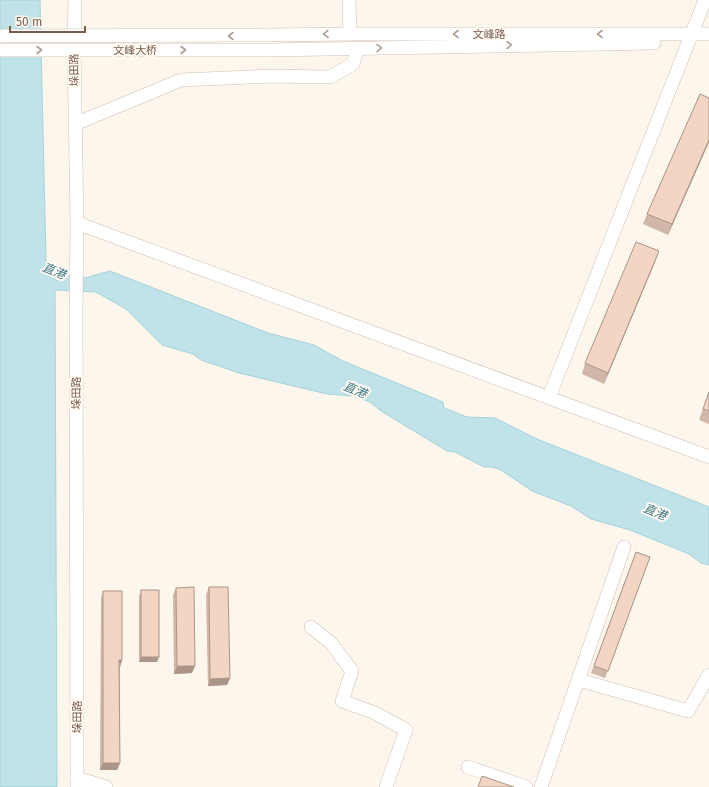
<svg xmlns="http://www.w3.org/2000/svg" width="709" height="787" font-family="'Fira Sans','Noto Sans SC',sans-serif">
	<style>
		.water { fill: #bfe3e8; stroke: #a5d3da }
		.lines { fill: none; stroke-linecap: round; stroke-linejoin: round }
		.canal { stroke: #bfe3e8; stroke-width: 11 }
		.minor-casing { stroke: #d1beb0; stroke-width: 14 }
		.minor { stroke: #fff; stroke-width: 13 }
		.minor-bridge-casing { stroke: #d1beb0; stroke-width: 14; stroke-linecap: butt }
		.minor-bridge { stroke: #fff; stroke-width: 13 }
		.wall { fill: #d1b7a8 }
		.shaded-wall { fill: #aa9588 }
		.building { fill: #f3d5c3; stroke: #aa9588 }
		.oneway { stroke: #af9d94 }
		.labels { text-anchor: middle; stroke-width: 4; stroke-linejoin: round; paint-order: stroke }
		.street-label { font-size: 11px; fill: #7a5c4d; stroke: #fffaf3 }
		.water-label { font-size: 12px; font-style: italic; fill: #437c86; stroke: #fffaf3 }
	</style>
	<rect width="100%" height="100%" fill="#fdf6ec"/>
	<path class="water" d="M0,0H40L46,261L55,265V280L74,281L110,271L268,333L314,345L343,361L443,402L444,408L467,417L495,418L537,439L709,507V565L701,563L689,554L630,530L591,519L571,506L532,491L501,470L493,467H484L455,452L447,451L381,411L370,402L354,396L327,394L239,373L201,360L193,354L162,345L126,309L96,292L55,290L57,787H0Z"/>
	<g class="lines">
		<path class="canal" d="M42,265L83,282"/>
		<g class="minor-casing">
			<g id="minor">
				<path d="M75,0L74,48L77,223L76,309L77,787"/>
				<path d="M349,0L350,34"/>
				<path d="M270,35L350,34H709"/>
				<path d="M270,50L654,43"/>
				<path d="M75,124L181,80L272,76L330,77L353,64L358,48"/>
				<path d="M77,223L709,457"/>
				<path d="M549,397L705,0"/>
				<path d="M311,627L331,643L352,671L342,701L375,713L406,730L386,787"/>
				<path d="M579,680L688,711L709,675"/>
				<path d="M468,767L526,787"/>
				<path d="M77,778L106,787"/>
				<path d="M541,787L624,547"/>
			</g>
		</g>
		<use href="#minor" class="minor"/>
		<g class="minor-bridge-casing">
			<g id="minor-bridge">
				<path d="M0,36L270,35"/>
				<path d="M0,50H270"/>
			</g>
		</g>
		<use href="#minor-bridge" class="minor-bridge"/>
	</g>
	<g class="wall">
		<path d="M709,98V142L668,235L643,224L647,214Z"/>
		<path d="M655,262L604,384L582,374L585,363Z"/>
		<path d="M709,392V424L699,420Z"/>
		<path d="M636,552L650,557L605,678L591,673Z"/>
		<path d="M209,587L230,678L227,685L208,686L206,595Z"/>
		<path d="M176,588L192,673L174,674L173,595Z"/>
		<path d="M141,590L157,662H139V596Z"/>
		<path d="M103,591L122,660L120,667V763L117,770H100L101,598Z"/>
	</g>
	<g class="shaded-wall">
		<path d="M709,140V142L668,235L672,224Z"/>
		<path d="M659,251L655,262L604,384L608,373Z"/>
		<path d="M141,657H159L157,662H139Z"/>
		<path d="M119,660H122L120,667Z"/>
		<path d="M177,666H195L192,673L174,674Z"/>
		<path d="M230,678L227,685L208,686L210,679Z"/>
		<path d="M103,763H120L117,770H100Z"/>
	</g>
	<g class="building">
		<path d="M700,94L709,98V140L672,224L647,214Z"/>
		<path d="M636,242L659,251L608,373L585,363Z"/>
		<path d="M709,392V411L703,409Z"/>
		<path d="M636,552L650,557L608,671L594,666Z"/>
		<path d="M194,587L195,666H177L176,588Z"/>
		<path d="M209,587H228L230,678L210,679Z"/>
		<rect x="141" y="590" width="18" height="67"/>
		<path d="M103,591H122V660H119L120,763H103Z"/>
		<path d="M482,776L514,787H478Z"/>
	</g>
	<defs><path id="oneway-chevron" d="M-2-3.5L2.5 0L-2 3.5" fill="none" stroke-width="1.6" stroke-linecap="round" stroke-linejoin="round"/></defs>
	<g class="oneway">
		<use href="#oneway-chevron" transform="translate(326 34) rotate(179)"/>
		<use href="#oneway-chevron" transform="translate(456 34) rotate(180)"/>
		<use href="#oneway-chevron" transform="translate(600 34) rotate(180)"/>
		<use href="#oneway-chevron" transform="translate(231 36) rotate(180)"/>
		<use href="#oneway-chevron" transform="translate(509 45) rotate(-1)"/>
		<use href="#oneway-chevron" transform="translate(379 48) rotate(-1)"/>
		<use href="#oneway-chevron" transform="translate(39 50)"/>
		<use href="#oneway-chevron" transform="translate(183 50)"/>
	</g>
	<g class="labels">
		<g class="street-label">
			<text x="489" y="38">文峰路</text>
			<text x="135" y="54">文峰大桥</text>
			<text transform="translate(74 70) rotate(-91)" y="4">垛田路</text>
			<text transform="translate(76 393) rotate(-90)" y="4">垛田路</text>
			<text transform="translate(77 717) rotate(-90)" y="4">垛田路</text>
		</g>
		<g class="water-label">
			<text transform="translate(54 271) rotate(22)" y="4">直港</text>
			<text transform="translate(355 390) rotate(22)" y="4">直港</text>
			<text transform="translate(655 512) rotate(22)" y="4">直港</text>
		</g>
	</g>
	<path d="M10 26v6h75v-6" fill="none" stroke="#7a5c4d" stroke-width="2"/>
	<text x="16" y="26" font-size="12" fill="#7a5c4d" stroke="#fffaf3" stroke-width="3" paint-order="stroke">50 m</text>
</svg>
